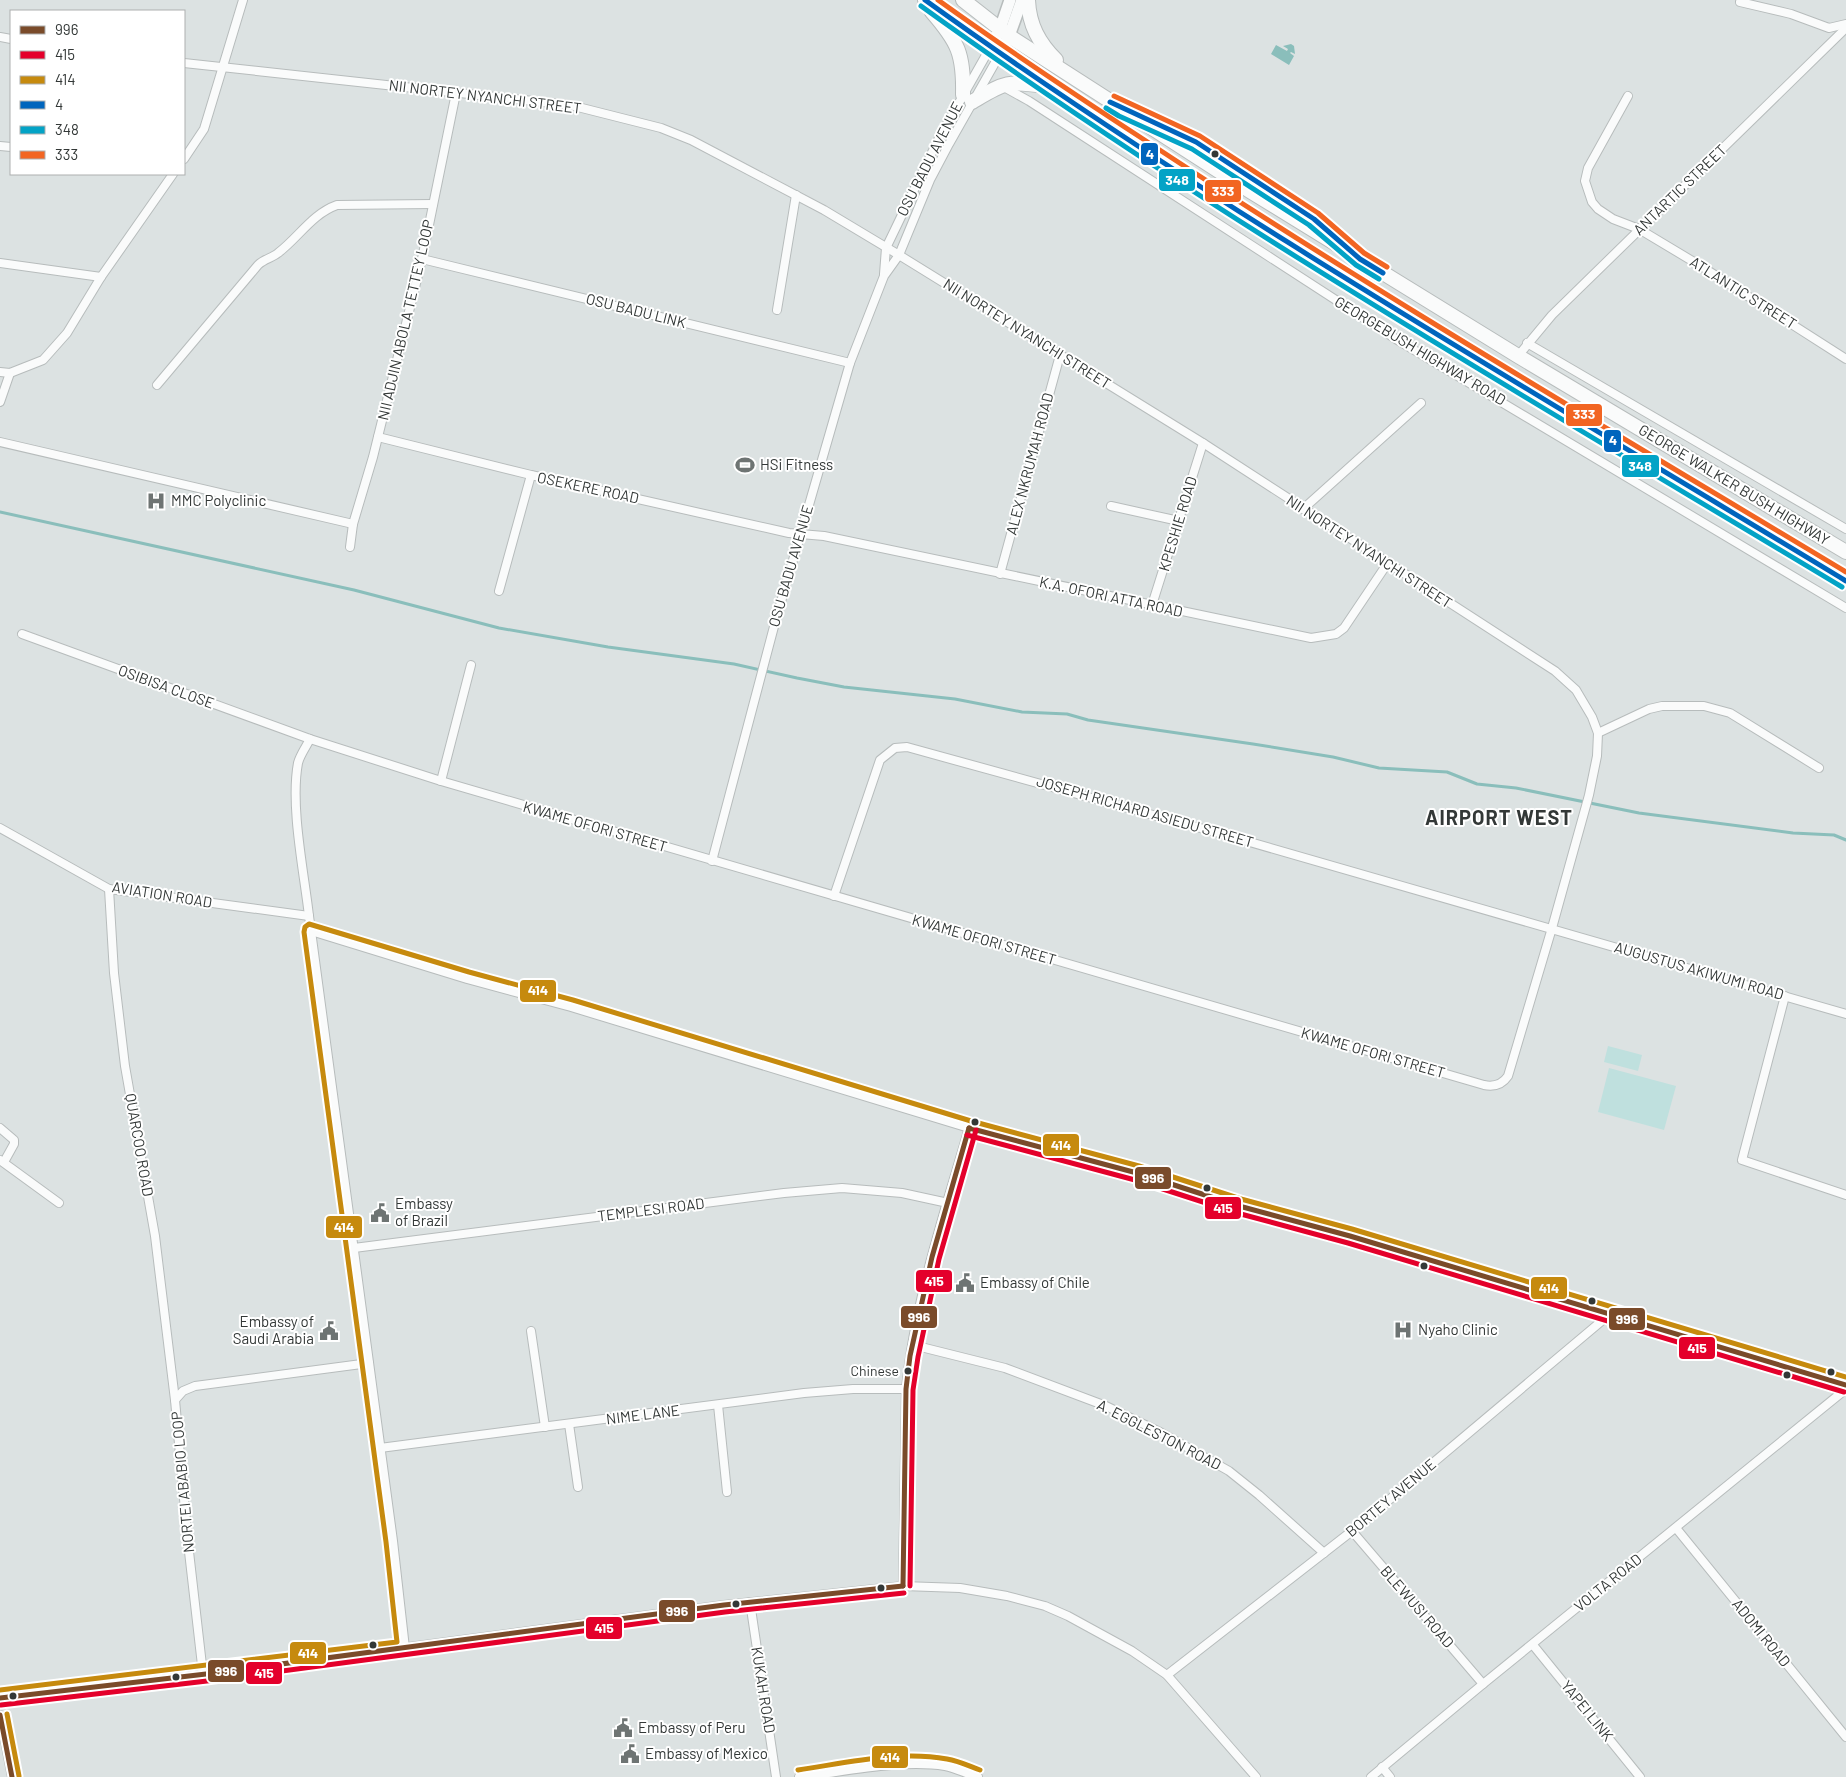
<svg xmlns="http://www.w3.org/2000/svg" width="1846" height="1777" font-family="Barlow,sans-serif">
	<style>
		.green { fill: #bfe0de }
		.water { fill: #8abebb }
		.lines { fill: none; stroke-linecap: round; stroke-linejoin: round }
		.stream { stroke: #8abebb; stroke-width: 3 }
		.minor-casing { stroke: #b7bcbc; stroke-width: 10 }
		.secondary-casing { stroke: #b7bcbc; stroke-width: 14 }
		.trunk-casing { stroke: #b7bcbc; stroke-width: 16 }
		.minor { stroke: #fafbfb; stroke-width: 8 }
		.secondary { stroke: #fafbfb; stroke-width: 11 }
		.trunk { stroke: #fafbfb; stroke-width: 14 }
		.bus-1-casing { stroke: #fff; stroke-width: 9 }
		.bus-2-casing { stroke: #fff; stroke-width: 9 }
		.bus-3-casing { stroke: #fff; stroke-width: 9 }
		.bus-4-casing { stroke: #fff; stroke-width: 9 }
		.bus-5-casing { stroke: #fff; stroke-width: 9 }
		.bus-6-casing { stroke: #fff; stroke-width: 9 }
		.bus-1 { stroke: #7a4b2a; stroke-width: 5 }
		.bus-2 { stroke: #e4002b; stroke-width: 5 }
		.bus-3 { stroke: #c68a0e; stroke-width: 5 }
		.bus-4 { stroke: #0065bd; stroke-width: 5 }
		.bus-5 { stroke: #03a3c6; stroke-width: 5 }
		.bus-6 { stroke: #f26522; stroke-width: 5 }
		.bus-dot { fill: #333837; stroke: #fff; stroke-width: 2 }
		.labels { text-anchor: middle; stroke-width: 4; stroke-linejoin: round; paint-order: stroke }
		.bus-label { font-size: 14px; fill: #333837; stroke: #fff; text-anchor: end }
		.street-label { font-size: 15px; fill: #333837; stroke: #fff }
		.poi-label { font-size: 15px; fill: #333837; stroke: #fff; text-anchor: start }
		.district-label { font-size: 20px; font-weight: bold; letter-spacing: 1px; fill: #333837; stroke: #fff }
		.line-badge { stroke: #fff; stroke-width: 2 }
		.badge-label { font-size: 14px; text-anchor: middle; font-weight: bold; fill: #fff }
	</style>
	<rect width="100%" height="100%" fill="#dce2e2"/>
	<g class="green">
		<path d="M1608,1046L1642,1055L1638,1071L1604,1062Z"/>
		<path d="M1609,1068L1676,1086L1664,1130L1598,1112Z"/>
	</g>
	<path class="water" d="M1291,44L1294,46L1295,54L1291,52L1290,53L1294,56L1289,65L1271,54L1276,45L1287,51L1288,49L1283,46Z"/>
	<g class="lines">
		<path class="stream" d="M0,512L354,590L499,628L608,647L734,664L797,678L844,687L955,699L1022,712L1067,714L1088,720L1253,744L1333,757L1379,768L1447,772L1477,784L1516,788L1639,813L1793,833L1834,835L1846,840"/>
		<g class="minor-casing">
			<g id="minor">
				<path d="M1740,2L1791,14L1829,28L1846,24"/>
				<path d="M0,37L11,39"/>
				<path d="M1002,86L1029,101L1399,341L1846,608"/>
				<path d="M1628,96L1588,168L1585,181L1592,202L1598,209L1613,219L1639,229L1704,268L1846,359"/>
				<path d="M0,146L11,147"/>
				<path d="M184,159L204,129L243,0"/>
				<path d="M422,259L850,363"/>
				<path d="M0,263L101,277"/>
				<path d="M884,274L886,248L939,138L990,48"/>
				<path d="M777,310L796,195"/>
				<path d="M1527,343L1846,529"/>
				<path d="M1518,356L1552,315L1846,28"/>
				<path d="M0,372L10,373L43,360L67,333L101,277L173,174"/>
				<path d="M157,385L258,265C264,259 272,258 278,253C299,237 312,214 337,205L433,204"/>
				<path d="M0,402L10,373"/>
				<path d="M378,437L531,475L789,533L824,536L1311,638L1336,634L1344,628L1387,564"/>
				<path d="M0,442L353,524"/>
				<path d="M1111,506L1179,521"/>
				<path d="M1303,509L1421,403"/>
				<path d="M350,547L353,524L373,457L422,259L456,93"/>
				<path d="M1000,574L1060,355"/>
				<path d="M499,591L531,475"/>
				<path d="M1152,605L1203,443"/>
				<path d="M22,634L310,739L441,781L1484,1085C1494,1087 1502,1085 1508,1076L1552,928L1589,795L1597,756L1598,733L1592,717L1576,690L1555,671L1203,443L899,255L824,210L691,140L661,128L570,105L184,63"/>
				<path d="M1598,733L1649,709L1662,706H1704L1730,713L1819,768"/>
				<path d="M310,739C306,747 300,755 298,763C290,806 304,872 309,916L393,1541L405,1648"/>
				<path d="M441,781L471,665"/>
				<path d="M0,828L109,889L309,916"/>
				<path d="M712,861L776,619L850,363L884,276L899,255L930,180L949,144L1000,54"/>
				<path d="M109,889L114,973L125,1066L155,1236L175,1400"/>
				<path d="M834,896L880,760L895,748L907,747L1222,834L1846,1014"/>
				<path d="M311,931L467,979L571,1007L969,1128L1137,1173L1239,1206L1350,1236L1846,1385"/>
				<path d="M1785,996L1742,1160L1846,1195"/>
				<path d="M0,1128L14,1140V1144L4,1162"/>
				<path d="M0,1160L59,1203"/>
				<path d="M354,1248L784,1193L842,1188L902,1193L948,1203"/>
				<path d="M531,1331L545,1427"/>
				<path d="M913,1345L1005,1368L1106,1406L1160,1432L1229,1471L1259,1495L1324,1553"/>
				<path d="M718,1405L727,1492"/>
				<path d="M569,1424L578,1487"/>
				<path d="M380,1448L804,1393L853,1389H906"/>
				<path d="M1676,1528L1846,1737"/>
				<path d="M1352,1531L1483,1684"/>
				<path d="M903,1586L906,1389C915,1300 944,1214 969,1128"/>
				<path d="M750,1602L776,1777"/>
				<path d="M1533,1645L1640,1777"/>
				<path d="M203,1674L188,1543L175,1400L183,1391L195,1386L369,1363"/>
				<path d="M1167,1675L1352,1531L1610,1314"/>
				<path d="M0,1698L206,1674L724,1605L903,1586L960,1588L1007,1596L1045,1606L1068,1616L1132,1651L1167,1675L1256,1777"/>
				<path d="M0,1715L12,1777"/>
				<path d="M1382,1767L1390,1777"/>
				<path d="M799,1777C843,1772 901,1759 945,1766C956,1768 967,1774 978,1777"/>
				<path d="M1371,1777L1483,1684L1846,1389"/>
			</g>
		</g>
		<g class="secondary-casing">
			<g id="secondary">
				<path d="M990,48L1000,29L1010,0"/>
				<path d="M1000,54L1009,36L1022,0"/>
			</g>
		</g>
		<g class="trunk-casing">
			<g id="trunk">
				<path d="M925,0L1000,54L1249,218L1389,305L1846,581"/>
				<path d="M963,0L1009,36L1250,191L1518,356L1846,552"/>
				<path d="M1028,0C1029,25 1039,43 1056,60"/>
				<path d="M932,12C958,42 964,54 963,95"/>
				<path d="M972,102C1004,83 1006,80 1044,86"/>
				<path d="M1158,124L1196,142L1314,219L1332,233"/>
			</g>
		</g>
		<use href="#minor" class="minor"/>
		<use href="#secondary" class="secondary"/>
		<use href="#trunk" class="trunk"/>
		<g class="bus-1-casing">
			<g id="bus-1">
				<path d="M969,1128L1137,1173L1239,1206L1350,1236L1846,1385"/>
				<path d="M903,1586L906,1389L910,1356L932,1257L969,1128"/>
				<path d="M0,1698L206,1674L724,1605L903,1586"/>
				<path d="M0,1715L12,1777"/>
			</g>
		</g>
		<g class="bus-2-casing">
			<g id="bus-2">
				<path d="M967,1135L1135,1180L1237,1213L1348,1243L1844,1392"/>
				<path d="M910,1586L913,1390L918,1357L939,1259L976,1130"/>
				<path d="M1,1705L207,1681L725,1612L904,1593"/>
			</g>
		</g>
		<g class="bus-3-casing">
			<g id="bus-3">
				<path d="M0,1690L397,1642L386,1542L304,932L305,927L309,924L469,972L573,1000L971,1121L1139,1166L1241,1199L1352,1229L1846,1377"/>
				<path d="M7,1714L19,1776"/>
				<path d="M798,1770C846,1763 899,1750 947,1759C959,1761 969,1766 980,1770"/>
			</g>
		</g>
		<g class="bus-4-casing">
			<g id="bus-4">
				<path d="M925,0C1220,212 1536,393 1846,581"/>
				<path d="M1110,102L1196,142L1314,219L1360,259L1383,273"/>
			</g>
		</g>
		<g class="bus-5-casing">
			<g id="bus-5">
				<path d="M921,6C1215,218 1531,400 1842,587"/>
				<path d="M1106,108L1119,116L1192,149L1309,225L1356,265L1379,279"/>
			</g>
		</g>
		<g class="bus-6-casing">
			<g id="bus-6">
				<path d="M938,0C1005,48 1074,94 1143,139C1373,291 1610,430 1846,572"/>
				<path d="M1114,96L1200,136L1318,213L1364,253L1387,267"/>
			</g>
		</g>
		<use href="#bus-1" class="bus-1"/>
		<use href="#bus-2" class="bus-2"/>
		<use href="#bus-3" class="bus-3"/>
		<use href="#bus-4" class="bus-4"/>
		<use href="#bus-5" class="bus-5"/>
		<use href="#bus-6" class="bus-6"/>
	</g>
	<defs>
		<g id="stadium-bare" transform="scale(1.5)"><path d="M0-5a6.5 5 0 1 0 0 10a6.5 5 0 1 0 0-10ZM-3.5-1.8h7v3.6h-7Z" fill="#6e7473" stroke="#fff" stroke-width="2.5" paint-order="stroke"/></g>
		<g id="hospital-bare" transform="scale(1.5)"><path d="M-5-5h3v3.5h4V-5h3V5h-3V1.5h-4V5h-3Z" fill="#6e7473" stroke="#fff" stroke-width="2.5" paint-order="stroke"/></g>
		<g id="civic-bare" transform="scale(1.5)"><path d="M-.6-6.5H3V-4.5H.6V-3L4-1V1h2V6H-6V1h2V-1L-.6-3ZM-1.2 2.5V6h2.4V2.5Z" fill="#6e7473" stroke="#fff" stroke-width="2.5" paint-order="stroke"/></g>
	</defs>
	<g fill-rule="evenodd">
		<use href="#stadium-bare" x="745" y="465"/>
		<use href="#hospital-bare" x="156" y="501"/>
		<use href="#civic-bare" x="380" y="1213"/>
		<use href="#civic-bare" x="965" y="1283"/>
		<use href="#hospital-bare" x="1403" y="1330"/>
		<use href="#civic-bare" x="329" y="1331"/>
		<use href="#civic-bare" x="623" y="1728"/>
		<use href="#civic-bare" x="630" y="1754"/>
	</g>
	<g class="bus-dot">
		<circle cx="1215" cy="154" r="4.5"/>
		<circle cx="975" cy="1122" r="4.5"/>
		<circle cx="1207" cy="1188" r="4.5"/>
		<circle cx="1424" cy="1266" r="4.5"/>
		<circle cx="1592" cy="1301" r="4.5"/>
		<circle cx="908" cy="1371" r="4.5"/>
		<circle cx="1831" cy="1372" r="4.5"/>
		<circle cx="1787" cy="1375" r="4.5"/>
		<circle cx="881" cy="1588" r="4.5"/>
		<circle cx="736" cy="1604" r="4.5"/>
		<circle cx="373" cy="1645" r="4.5"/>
		<circle cx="176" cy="1677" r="4.5"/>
		<circle cx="13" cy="1696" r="4.5"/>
	</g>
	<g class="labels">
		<g class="bus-label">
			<text x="899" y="1376">Chinese</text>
		</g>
		<g class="street-label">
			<text transform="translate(485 97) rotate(7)" y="5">NII NORTEY NYANCHI STREET</text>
			<text transform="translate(930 159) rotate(-63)" y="5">OSU BADU AVENUE</text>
			<text transform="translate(1680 190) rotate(-44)" y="5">ANTARTIC STREET</text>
			<text transform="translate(1743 293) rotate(32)" y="5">ATLANTIC STREET</text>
			<text transform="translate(636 311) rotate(14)" y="5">OSU BADU LINK</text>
			<text transform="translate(406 320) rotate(-77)" y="5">NII ADJIN ABOLA TETTEY LOOP</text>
			<text transform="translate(1027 334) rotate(32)" y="5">NII NORTEY NYANCHI STREET</text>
			<text transform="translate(1420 351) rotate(31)" y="5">GEORGEBUSH HIGHWAY ROAD</text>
			<text transform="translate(1030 464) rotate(-75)" y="5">ALEX NKRUMAH ROAD</text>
			<text transform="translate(1734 485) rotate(31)" y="5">GEORGE WALKER BUSH HIGHWAY</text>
			<text transform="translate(588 488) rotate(12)" y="5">OSEKERE ROAD</text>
			<text transform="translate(1178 524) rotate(-73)" y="5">KPESHIE ROAD</text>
			<text transform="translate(1369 552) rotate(33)" y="5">NII NORTEY NYANCHI STREET</text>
			<text transform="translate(791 566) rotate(-74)" y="5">OSU BADU AVENUE</text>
			<text transform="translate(1111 597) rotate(12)" y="5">K.A. OFORI ATTA ROAD</text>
			<text transform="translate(166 687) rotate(20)" y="5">OSIBISA CLOSE</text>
			<text transform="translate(1145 812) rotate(16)" y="5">JOSEPH RICHARD ASIEDU STREET</text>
			<text transform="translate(595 827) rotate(16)" y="5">KWAME OFORI STREET</text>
			<text transform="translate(162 895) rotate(9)" y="5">AVIATION ROAD</text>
			<text transform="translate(984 940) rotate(16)" y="5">KWAME OFORI STREET</text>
			<text transform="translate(1699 971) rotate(16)" y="5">AUGUSTUS AKIWUMI ROAD</text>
			<text transform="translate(1373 1053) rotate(16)" y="5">KWAME OFORI STREET</text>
			<text transform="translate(139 1145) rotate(80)" y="5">QUARCOO ROAD</text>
			<text transform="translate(651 1210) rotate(-7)" y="5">TEMPLESI ROAD</text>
			<text transform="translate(643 1415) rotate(-7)" y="5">NIME LANE</text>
			<text transform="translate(1159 1435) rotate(27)" y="5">A. EGGLESTON ROAD</text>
			<text transform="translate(183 1482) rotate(-95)" y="5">NORTEI ABABIO LOOP</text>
			<text transform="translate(1391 1498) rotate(-40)" y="5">BORTEY AVENUE</text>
			<text transform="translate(1608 1583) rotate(-39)" y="5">VOLTA ROAD</text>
			<text transform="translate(1417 1607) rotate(49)" y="5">BLEWUSI ROAD</text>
			<text transform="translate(1761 1633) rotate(51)" y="5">ADOMI ROAD</text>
			<text transform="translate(763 1690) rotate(81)" y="5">KUKAH ROAD</text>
			<text transform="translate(1587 1711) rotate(51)" y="5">YAPEI LINK</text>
		</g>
		<g class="poi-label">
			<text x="760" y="470">HSi Fitness</text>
			<text x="171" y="506">MMC Polyclinic</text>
			<text x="395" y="1209">Embassy<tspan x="395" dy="17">of Brazil</tspan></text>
			<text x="980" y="1288">Embassy of Chile</text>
			<text x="314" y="1327" text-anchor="end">Embassy of<tspan x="314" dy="17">Saudi Arabia</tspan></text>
			<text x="1418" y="1335">Nyaho Clinic</text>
			<text x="638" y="1733">Embassy of Peru</text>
			<text x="645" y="1759">Embassy of Mexico</text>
		</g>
		<g class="district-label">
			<text x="1499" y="825">AIRPORT WEST</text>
		</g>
	</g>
	<g class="line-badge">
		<rect x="1140" y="142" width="19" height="24" rx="5" fill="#0065bd"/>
		<rect x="1158" y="168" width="38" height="24" rx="5" fill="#03a3c6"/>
		<rect x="1204" y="179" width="38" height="24" rx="5" fill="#f26522"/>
		<rect x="1565" y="403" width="38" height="24" rx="5" fill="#f26522"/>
		<rect x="1603" y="429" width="19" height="24" rx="5" fill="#0065bd"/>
		<rect x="1621" y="454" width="39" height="24" rx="5" fill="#03a3c6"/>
		<rect x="519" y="979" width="38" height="24" rx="5" fill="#c68a0e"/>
		<rect x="1042" y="1133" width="38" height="24" rx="5" fill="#c68a0e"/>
		<rect x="1134" y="1166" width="38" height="24" rx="5" fill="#7a4b2a"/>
		<rect x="1204" y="1196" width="38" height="24" rx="5" fill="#e4002b"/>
		<rect x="325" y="1215" width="38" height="24" rx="5" fill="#c68a0e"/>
		<rect x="915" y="1269" width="38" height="24" rx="5" fill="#e4002b"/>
		<rect x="1530" y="1276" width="38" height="24" rx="5" fill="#c68a0e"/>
		<rect x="900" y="1305" width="38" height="24" rx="5" fill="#7a4b2a"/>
		<rect x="1608" y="1307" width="38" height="24" rx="5" fill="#7a4b2a"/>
		<rect x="1678" y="1336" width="38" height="24" rx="5" fill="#e4002b"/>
		<rect x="658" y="1599" width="38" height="24" rx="5" fill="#7a4b2a"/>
		<rect x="585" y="1616" width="38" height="24" rx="5" fill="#e4002b"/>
		<rect x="289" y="1641" width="38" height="24" rx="5" fill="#c68a0e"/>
		<rect x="207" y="1659" width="38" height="24" rx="5" fill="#7a4b2a"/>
		<rect x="245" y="1661" width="38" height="24" rx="5" fill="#e4002b"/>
		<rect x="871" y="1745" width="38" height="24" rx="5" fill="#c68a0e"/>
	</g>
	<g class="badge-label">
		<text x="1150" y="159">4</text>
		<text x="1177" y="185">348</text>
		<text x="1223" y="196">333</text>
		<text x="1584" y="419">333</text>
		<text x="1613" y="445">4</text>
		<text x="1640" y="471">348</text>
		<text x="538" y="995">414</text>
		<text x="1061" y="1150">414</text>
		<text x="1153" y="1183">996</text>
		<text x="1223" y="1213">415</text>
		<text x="344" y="1232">414</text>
		<text x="934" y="1286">415</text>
		<text x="1549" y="1293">414</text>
		<text x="919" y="1322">996</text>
		<text x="1627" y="1324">996</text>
		<text x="1697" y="1353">415</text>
		<text x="677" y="1616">996</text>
		<text x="604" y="1633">415</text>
		<text x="308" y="1658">414</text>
		<text x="226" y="1676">996</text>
		<text x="264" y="1678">415</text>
		<text x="890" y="1762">414</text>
	</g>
	<rect x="10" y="10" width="175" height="165" fill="#ffffff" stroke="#adafaf"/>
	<rect x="20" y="26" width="25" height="8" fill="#7a4b2a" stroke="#adafaf"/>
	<text x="55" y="35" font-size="15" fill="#333837">996</text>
	<rect x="20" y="51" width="25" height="8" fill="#e4002b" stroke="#adafaf"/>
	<text x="55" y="60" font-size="15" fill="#333837">415</text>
	<rect x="20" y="76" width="25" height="8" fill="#c68a0e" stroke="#adafaf"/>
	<text x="55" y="85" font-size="15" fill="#333837">414</text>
	<rect x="20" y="101" width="25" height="8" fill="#0065bd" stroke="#adafaf"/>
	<text x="55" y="110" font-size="15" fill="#333837">4</text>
	<rect x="20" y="126" width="25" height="8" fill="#03a3c6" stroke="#adafaf"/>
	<text x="55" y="135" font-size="15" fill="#333837">348</text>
	<rect x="20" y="151" width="25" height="8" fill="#f26522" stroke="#adafaf"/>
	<text x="55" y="160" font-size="15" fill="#333837">333</text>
</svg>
